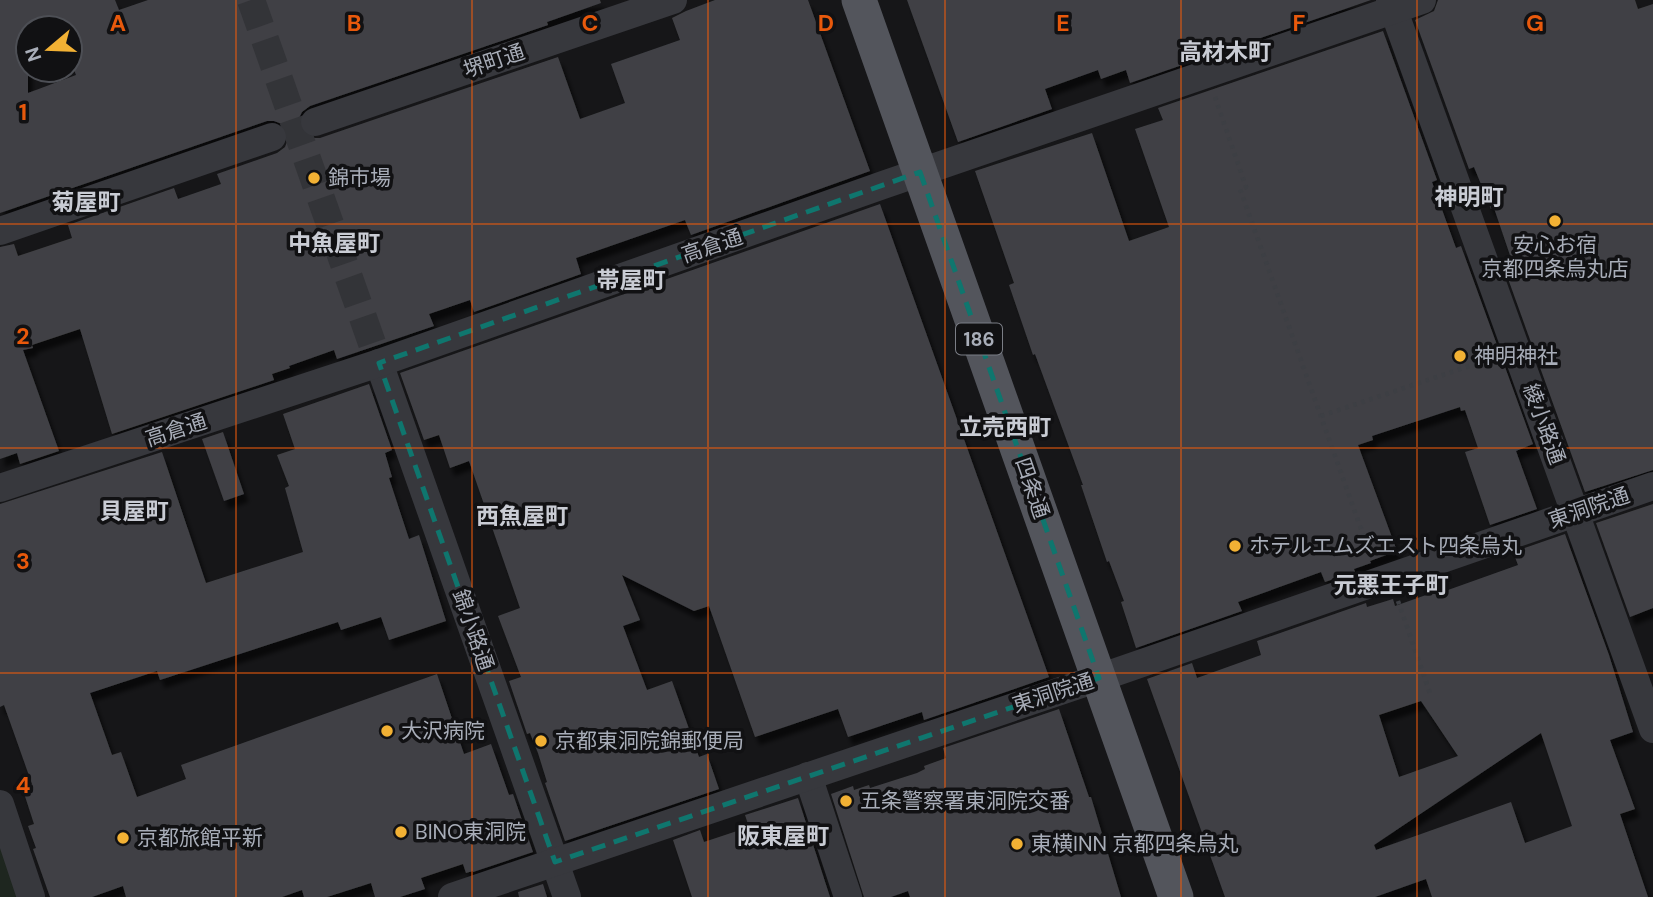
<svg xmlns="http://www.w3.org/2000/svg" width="1653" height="897" font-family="'DM Sans','Noto Sans JP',sans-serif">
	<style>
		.green { fill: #1e261f }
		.building { fill: #404145; fill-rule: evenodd; filter: url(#shadow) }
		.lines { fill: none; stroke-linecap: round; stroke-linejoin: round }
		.minor-tunnel { stroke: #333438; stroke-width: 28; stroke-dasharray: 28 14; stroke-linecap: butt }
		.path { stroke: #3d3f44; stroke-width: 4.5; stroke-dasharray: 3.5 5; stroke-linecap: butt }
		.minor { stroke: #37383d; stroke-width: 28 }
		.major { stroke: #53555c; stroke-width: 35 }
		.marked { fill: none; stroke: #0f766e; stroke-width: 5; stroke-dasharray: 14 9; stroke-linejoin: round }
		.grid { fill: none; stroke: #e8590c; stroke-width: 2; stroke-opacity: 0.55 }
		.poi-dot { fill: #f2b134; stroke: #111113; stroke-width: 2.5 }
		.labels { text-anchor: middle; stroke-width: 7; stroke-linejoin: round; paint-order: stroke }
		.shield { fill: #111113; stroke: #7b7e86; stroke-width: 2 }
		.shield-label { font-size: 19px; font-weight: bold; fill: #a8adb8 }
		.street-label { font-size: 21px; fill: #a8adb8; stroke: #111113 }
		.poi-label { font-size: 21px; fill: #a8adb8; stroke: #111113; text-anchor: start }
		.neighbourhood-label { font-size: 23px; font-weight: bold; fill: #c9ccd4; stroke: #111113 }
		.grid-label { font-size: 23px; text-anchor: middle; font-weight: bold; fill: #e8590c; stroke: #111113; stroke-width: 7; stroke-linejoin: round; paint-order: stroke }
	</style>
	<defs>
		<filter id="shadow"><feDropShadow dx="4.5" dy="8" stdDeviation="2" flood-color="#0009"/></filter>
	</defs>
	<rect width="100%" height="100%" fill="#161618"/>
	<path class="green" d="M0,842L19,897H0Z"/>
	<g class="building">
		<path d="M0,0H115L119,10L148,0H600L601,3L547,22L548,25L310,106L302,112L299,118V127L305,135L312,138H320L558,57L580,119L625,103L611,64L680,40L672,18L686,11L715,0H808L870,171L691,235L685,220L576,258L581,274L474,312L470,300L429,314L434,326L337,359L334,350L289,366L290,368L272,374L274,380L112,434L80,329L32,345L33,348L23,350L59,451L20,464L17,453L0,459V247L14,244L18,256L72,238L68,225L174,188L178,199L221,184L217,174L277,153L285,147L288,139L287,131L282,124L274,121H267L0,213ZM28,28H70V59L76,75L28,93Z"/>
		<path d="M907,0H1371L1130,83L1126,70L1101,79L1098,70L1045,89L1052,109L958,142Z"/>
		<path d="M1438,0H1635L1638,9L1653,4V470L1585,492L1506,273L1515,270L1494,208L1491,209L1474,167L1469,169L1415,20L1434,11Z"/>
		<path d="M1383,31L1437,180L1432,182L1456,248L1461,246L1533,444L1516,451L1537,509L1490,525L1465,452L1478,448L1465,410L1461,411L1460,407L1372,436L1373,440L1358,445L1397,551L1370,561L1371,563L1354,569L1355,572L1325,582L1321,572L1238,602L1242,611L1136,648L1121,602L1124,601L1109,561L1107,562L1081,485H1083L1035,354L1033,355L1009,285L1014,283L975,171L1092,133L1129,241L1169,227L1135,129L1163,120L1158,108Z"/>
		<path d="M880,204L1049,677L924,720L922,712L848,737L838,709L755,737L709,606L694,611L622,575L640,620L623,626L647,690L672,681L699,757L707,754L719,789L565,841L545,783L547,782L538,753L530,733L527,734L509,681L521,677L498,616L520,608L469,461L450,468L439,435L424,440L400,373Z"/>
		<path d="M369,384L392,450L385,453L392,477L389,478L409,539L419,535L446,621L389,640L381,617L341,630L338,622L160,680L157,671L90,693L112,755L121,752L137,797L186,779L181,765L437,674L464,754L491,744L509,795L513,794L533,852L473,872V871L466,873L463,864L421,878L425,889L400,897H375L371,883L327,897H304L302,890L282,897H126L123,886L92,897H50L33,849L36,848L28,826L34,824L22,787L32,784L4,705L0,707V504L162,452L206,583L303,552L285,488L289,486L277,455L295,449L283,414Z"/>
		<path d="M223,432L244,494L224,501L202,439Z"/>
		<path d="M1653,504V608L1630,617L1596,523Z"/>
		<path d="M1565,534L1609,655L1633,732L1610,740L1635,809L1620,814L1648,897H1432L1426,879L1375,897H1225L1147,679L1192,663L1197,678L1261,655L1257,641L1366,603L1367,607L1393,599L1395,606L1426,595L1429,587L1438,583L1448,590L1518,565L1513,552ZM1421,701L1458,756L1399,777L1379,715ZM1541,733L1572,826L1525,843L1511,802L1376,850L1374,845Z"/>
		<path d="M1059,709L1089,797H1091L1121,897H910L908,891L891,897H864L831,794L853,786L854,790L869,785L870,788L917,773L925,769L924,766L946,758L943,748Z"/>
		<path d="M798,798L830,897H692L673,840L700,830L704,842L749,827L745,815Z"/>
		<path d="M543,884L547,897H519L518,892Z"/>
	</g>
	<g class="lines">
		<path class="minor-tunnel" d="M251,0L379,363"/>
		<g class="path">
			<path d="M1215,97L1246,187L1240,189L1371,557"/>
			<path d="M1469,353L1488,346"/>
			<path d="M1321,416L1493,358"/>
			<path d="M1398,601L1431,696"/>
		</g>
		<g class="minor">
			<path d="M1390,0L1653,729"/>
			<path d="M315,122L673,0"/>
			<path d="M0,231L272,137"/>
			<path d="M379,363L567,897"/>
			<path d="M0,488L379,363L883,185L1422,0"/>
			<path d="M808,776L848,897"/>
			<path d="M0,804L31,897"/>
			<path d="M452,897L1099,678L1653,486"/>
		</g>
		<path class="major" d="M859,0L1176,897"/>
	</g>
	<path class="marked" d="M920,172L1099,678L555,862L379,363Z"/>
	<path class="grid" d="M236,0V897M472,0V897M708,0V897M945,0V897M1181,0V897M1417,0V897M0,224H1653M0,448H1653M0,673H1653"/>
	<g class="poi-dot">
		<circle cx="314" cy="178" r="7"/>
		<circle cx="1555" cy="221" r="7"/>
		<circle cx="1460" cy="356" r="7"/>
		<circle cx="1235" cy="546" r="7"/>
		<circle cx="387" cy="731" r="7"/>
		<circle cx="541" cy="741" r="7"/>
		<circle cx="846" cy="801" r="7"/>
		<circle cx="401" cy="832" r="7"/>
		<circle cx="123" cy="838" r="7"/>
		<circle cx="1017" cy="844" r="7"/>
	</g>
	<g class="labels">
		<rect class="shield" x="956" y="323.5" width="46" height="31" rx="5"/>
		<g class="shield-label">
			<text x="979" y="346">186</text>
		</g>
		<g class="street-label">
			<text transform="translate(494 61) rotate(-19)" y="7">堺町通</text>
			<text transform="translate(712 246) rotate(-19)" y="7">高倉通</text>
			<text transform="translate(1544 424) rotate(70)" y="7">綾小路通</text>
			<text transform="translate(176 430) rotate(-18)" y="7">高倉通</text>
			<text transform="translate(1032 488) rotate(71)" y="7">四条通</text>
			<text transform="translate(1589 508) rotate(-19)" y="7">東洞院通</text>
			<text transform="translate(473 630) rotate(71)" y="7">錦小路通</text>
			<text transform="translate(1053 693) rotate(-18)" y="7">東洞院通</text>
		</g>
		<g class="poi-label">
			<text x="328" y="185">錦市場</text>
			<text x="1555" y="252" text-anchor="middle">安心お宿<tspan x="1555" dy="24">京都四条烏丸店</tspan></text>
			<text x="1474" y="363">神明神社</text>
			<text x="1249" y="553">ホテルエムズエスト四条烏丸</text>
			<text x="401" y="738">大沢病院</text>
			<text x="555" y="748">京都東洞院錦郵便局</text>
			<text x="860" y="808">五条警察署東洞院交番</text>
			<text x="415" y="839">BINO東洞院</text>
			<text x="137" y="845">京都旅館平新</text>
			<text x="1031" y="851">東横INN 京都四条烏丸</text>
		</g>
		<g class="neighbourhood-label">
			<text x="1225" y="60">高材木町</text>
			<text x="1469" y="205">神明町</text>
			<text x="86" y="210">菊屋町</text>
			<text x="334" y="251">中魚屋町</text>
			<text x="631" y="288">帯屋町</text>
			<text x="1005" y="435">立売西町</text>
			<text x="134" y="519">貝屋町</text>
			<text x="522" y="524">西魚屋町</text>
			<text x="1391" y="593">元悪王子町</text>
			<text x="783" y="844">阪東屋町</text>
		</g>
	</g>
	<g class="grid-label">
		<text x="118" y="31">A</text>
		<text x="354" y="31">B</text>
		<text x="590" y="31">C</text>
		<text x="826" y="31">D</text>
		<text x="1063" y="31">E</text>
		<text x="1299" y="31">F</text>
		<text x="1535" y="31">G</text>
		<text x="23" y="120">1</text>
		<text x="23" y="344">2</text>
		<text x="23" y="569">3</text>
		<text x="23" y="793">4</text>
	</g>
	<g transform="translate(49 49) rotate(251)"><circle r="33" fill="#111113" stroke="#4d4f55" stroke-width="2"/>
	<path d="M0-5L12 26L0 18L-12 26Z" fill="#f2b134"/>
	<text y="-10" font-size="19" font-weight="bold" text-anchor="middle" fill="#a8adb8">N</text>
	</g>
</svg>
